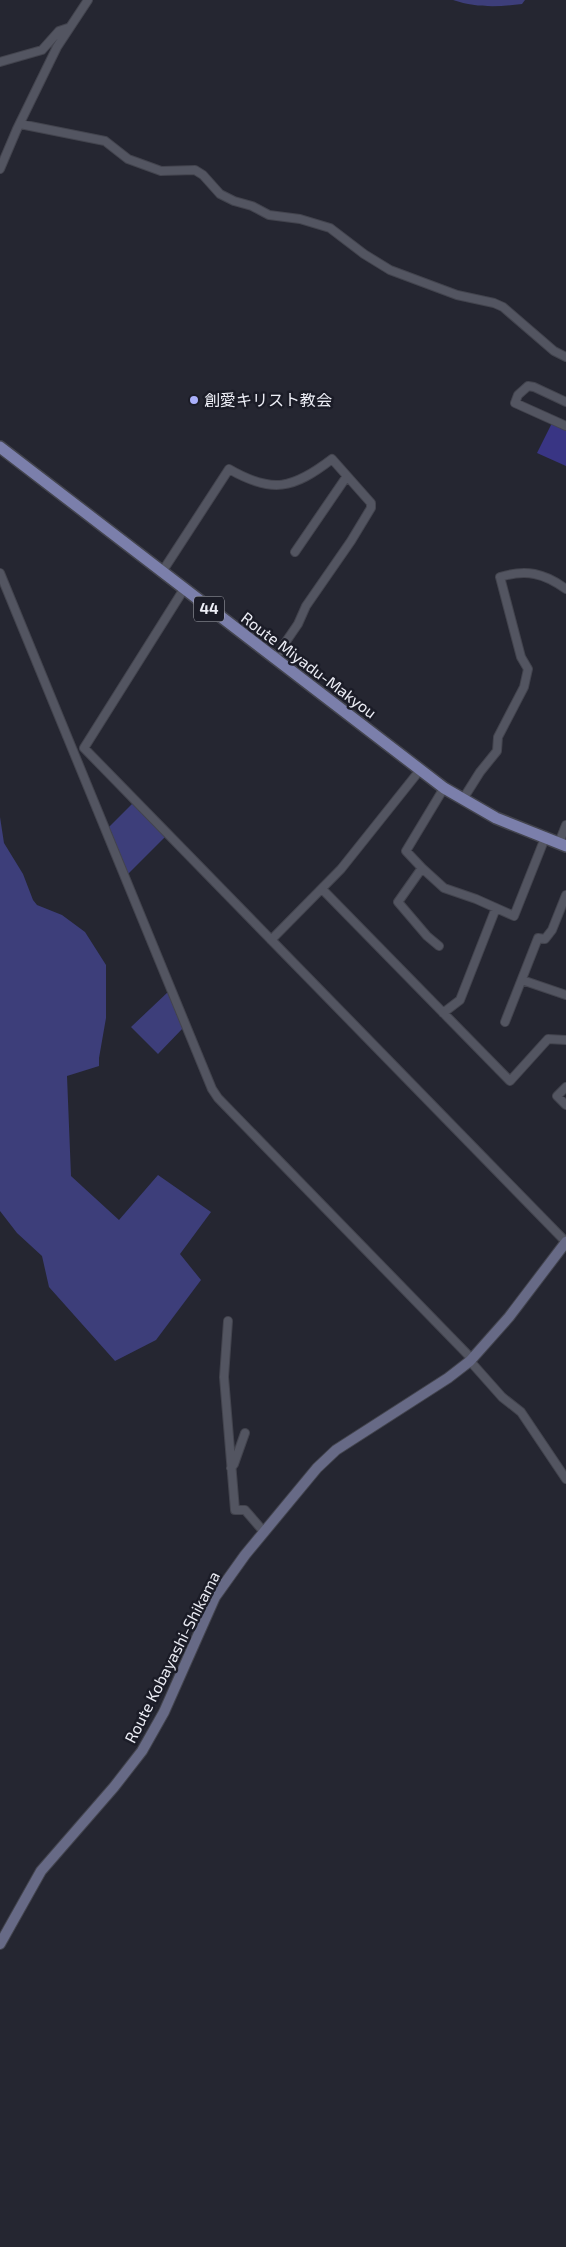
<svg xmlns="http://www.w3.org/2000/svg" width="566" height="2247" font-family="'Exo 2','Noto Sans JP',sans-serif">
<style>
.green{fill:#3d3e7a}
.water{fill:#393584}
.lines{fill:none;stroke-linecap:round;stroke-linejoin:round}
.minor-casing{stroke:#43444e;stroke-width:10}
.secondary-casing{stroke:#43444e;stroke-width:12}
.primary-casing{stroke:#43444e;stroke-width:14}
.minor{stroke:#535561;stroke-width:8}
.secondary{stroke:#676a86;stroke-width:10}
.primary{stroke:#7b7fab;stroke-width:11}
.poi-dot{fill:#aab0fb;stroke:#1b1c27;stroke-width:2}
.labels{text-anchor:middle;stroke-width:5;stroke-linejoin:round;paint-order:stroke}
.shield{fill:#1b1c27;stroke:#adaeb7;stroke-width:1}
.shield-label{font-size:15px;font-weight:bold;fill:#ecedf5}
.poi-label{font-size:16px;fill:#ecedf5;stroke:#1b1c27;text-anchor:start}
.street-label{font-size:16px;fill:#ecedf5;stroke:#1b1c27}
</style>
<rect width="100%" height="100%" fill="#252631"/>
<path class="green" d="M453,0H525L522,4C498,7 477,8 453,0Z
M133,803L165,837L127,875L108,828Z
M0,817L4,843L23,874L33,900L37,905L62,915L85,932L106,965V1018L99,1058V1066L67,1076L71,1176L119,1220L158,1175L211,1212L180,1254L201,1280L156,1340L115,1361L49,1287L42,1256L17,1233L0,1211Z
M169,991L184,1027L158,1054L131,1027Z"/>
<path class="water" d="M552,423L566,430V466L537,453Z"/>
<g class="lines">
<g class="minor-casing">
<path id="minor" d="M0,62L42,50L59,31L68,28
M20,124L105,141L128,159L161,171L195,170L203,175L220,194L234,201L252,206L269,215L300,219L330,228L364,254L390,270L457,295L494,303L503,307L554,351L566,357
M0,169L17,129L57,47L88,0
M566,402L534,387L528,386L518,395L515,403L566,426
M295,552L347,476
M162,572L229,469C272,494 293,489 332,459L371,503V508L351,541L306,606L298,624L274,659
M0,573L212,1089L218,1098L472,1359
M184,589L84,748L566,1242
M463,799L480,772L497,751L498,737L524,687L528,669L521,657L500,577C526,569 544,573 566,589
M559,843L566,825
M422,868L406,851L444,788
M322,889L510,1081L548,1039L566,1040
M271,940L341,869L420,770
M439,946L427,936L398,902L422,868L444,888L476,899L514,916L545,838
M522,980L566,995
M443,1013L460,1000L496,908
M505,1022L538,938L545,939L552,930L566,895
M566,1087L557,1096L566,1105
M228,1321L224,1377L235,1510H245L264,1532
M470,1361L502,1397L521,1412L566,1479
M231,1468L234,1464L245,1433"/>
</g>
<g class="secondary-casing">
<path id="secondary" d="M0,1944L41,1871L114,1787L142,1751L164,1712L215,1597L245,1555L317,1468L336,1450L448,1378L470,1361L509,1317L566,1242"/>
</g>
<g class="primary-casing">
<path id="primary" d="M0,447L444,788L496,818L566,846"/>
</g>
<use href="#minor" class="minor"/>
<use href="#secondary" class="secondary"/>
<use href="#primary" class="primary"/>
</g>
<circle class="poi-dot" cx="194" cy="400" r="5"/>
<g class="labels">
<rect class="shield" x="194" y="596.5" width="30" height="25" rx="4"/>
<g class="shield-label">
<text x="209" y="614">44</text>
</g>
<g class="poi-label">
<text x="204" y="406">創愛キリスト教会</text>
</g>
<g class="street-label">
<text transform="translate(309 665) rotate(37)" y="6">Route Miyadu-Makyou</text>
<text transform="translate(172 1657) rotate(-63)" y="6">Route Kobayashi-Shikama</text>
</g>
</g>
</svg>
